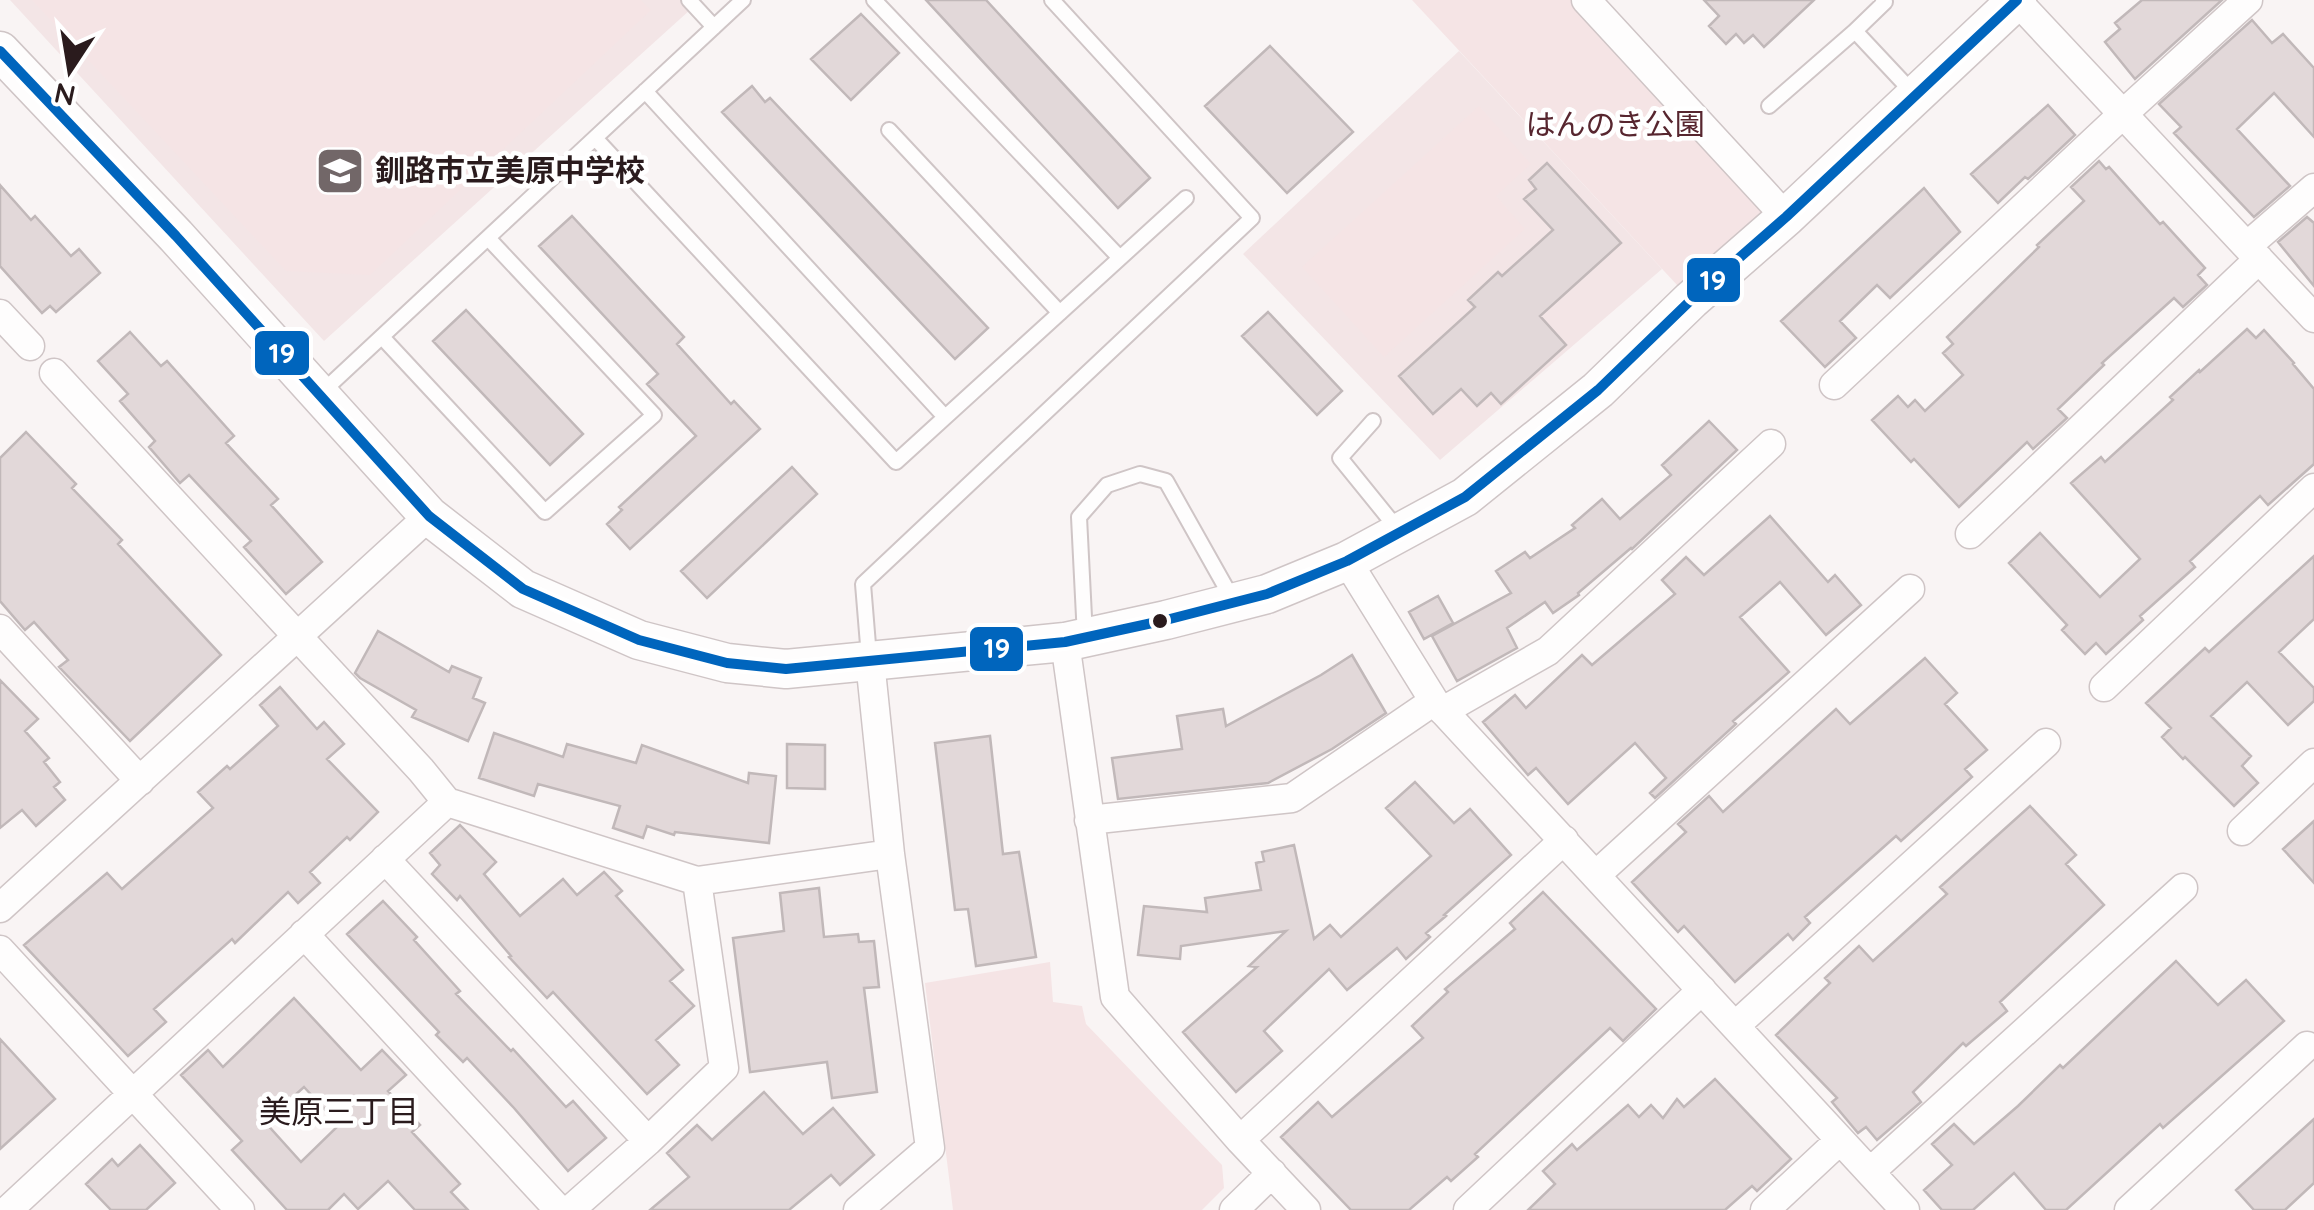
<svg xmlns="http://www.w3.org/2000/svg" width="2314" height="1210" font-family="Quicksand,'Noto Sans JP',sans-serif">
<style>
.built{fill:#f3e5e6}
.green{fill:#f5e4e5}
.building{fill:#e2d8d9;stroke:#c1b8b9;stroke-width:2.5;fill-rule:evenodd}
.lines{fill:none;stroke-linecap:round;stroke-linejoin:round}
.lane-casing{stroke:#cfc5c6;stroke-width:18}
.street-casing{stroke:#cfc5c6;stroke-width:31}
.secondary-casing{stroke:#cfc5c6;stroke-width:41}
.lane{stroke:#fefdfd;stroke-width:14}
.street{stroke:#fefdfd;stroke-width:28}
.secondary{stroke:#fefdfd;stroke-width:38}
.bus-1-casing{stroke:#fff;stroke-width:18}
.bus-1{stroke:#0065bd;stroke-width:10}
.bus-dot{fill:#2a1b1d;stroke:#fff;stroke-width:4}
.labels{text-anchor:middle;stroke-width:9;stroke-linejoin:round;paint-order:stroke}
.park-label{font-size:30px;fill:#57262f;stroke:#fff}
.poi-label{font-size:30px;font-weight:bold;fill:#2a1b1d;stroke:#fff;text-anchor:start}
.neighbourhood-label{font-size:32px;fill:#2a1b1d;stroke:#fff}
.line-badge{stroke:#fff;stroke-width:4}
.badge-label{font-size:28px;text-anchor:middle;font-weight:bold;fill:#fff}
</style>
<rect width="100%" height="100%" fill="#f9f4f4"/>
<path class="built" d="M10,0H701L324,341Z
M1459,51L1662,269L1440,460L1243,254Z"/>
<path class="green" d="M32,0H641L651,10L370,275L286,271Z
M1412,0H1586L1786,217L1691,300Z
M1479,106L1531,164L1496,196L1525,229L1384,357L1302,267Z
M1050,962L1053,1002L1082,1006L1086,1024L1222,1165L1224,1188L1202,1210H953L925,983Z"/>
<path class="building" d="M926,0H986L1150,178L1118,208Z
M1704,0H1814L1764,47L1753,35L1744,43L1736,34L1726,44L1709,26L1719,16Z
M2142,0H2222L2135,79L2105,42L2120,29L2115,23Z
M861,14L899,53L851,100L811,59Z
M2252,20L2272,43L2283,34L2314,68V137L2274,93L2237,129L2290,186L2254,217L2174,133L2181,127L2159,104Z
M1270,46L1353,132L1287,193L1205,106Z
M752,86L765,102L770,98L988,328L955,359L722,112Z
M2048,105L2075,135L2028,179L2025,177L1998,203L1971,174Z
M2099,161L2106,169L2109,167L2160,224L2163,222L2205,268L2198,275L2207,285L2183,307L2174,298L2102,363L2104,365L2058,409L2067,418L2033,449L2027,442L1959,507L1914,459L1911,462L1872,420L1898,396L1908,407L1915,400L1925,411L1963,375L1943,353L1953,344L1947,337L2039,247L2037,245L2084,201L2071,187Z
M1547,163L1621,243L1540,316L1566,345L1501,404L1491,393L1477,406L1461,389L1433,414L1399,376L1475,307L1468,300L1498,272L1502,276L1553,230L1524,199L1536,189L1529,180Z
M0,185L31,220L35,216L71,256L79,249L100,273L56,312L50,306L42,313L0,266Z
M1924,188L1960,232L1890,298L1877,285L1840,321L1856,338L1825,367L1781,321Z
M572,216L684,337L677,344L731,404L734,401L760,429L630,549L607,524L622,510L619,507L696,436L647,384L658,374L539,246Z
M2307,217L2314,223V286L2278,242Z
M466,310L583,434L550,465L433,341Z
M1268,312L1342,391L1317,415L1242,336Z
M2247,329L2256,338L2264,330L2294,363L2293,364L2314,389V464L2268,505L2260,496L2190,561L2195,567L2140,616L2143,620L2106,654L2096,643L2085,654L2062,630L2067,625L2009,563L2040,533L2100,597L2140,559L2071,483L2101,457L2105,462L2173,400L2170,397L2199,370L2200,372Z
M130,332L161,366L167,361L234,436L226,443L278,499L271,505L322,562L286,594L244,547L251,541L189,475L180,483L149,447L155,441L120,401L128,394L98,361Z
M1709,421L1737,450L1632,549L1631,548L1578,593L1579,595L1553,613L1545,602L1507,628L1517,648L1457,681L1432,636L1511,593L1496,571L1525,552L1530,558L1575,528L1572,525L1602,499L1620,519L1671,475L1662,465Z
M26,432L76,484L72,488L122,540L118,544L221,655L130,741L59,667L68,660L34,622L25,630L0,601V458Z
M792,467L817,494L707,598L681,571Z
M1770,516L1828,582L1835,575L1861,605L1826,635L1780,582L1740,617L1789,672L1733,721L1736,724L1655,798L1650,793L1666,778L1635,743L1568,804L1536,768L1528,775L1483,722L1515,695L1526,708L1582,655L1592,665L1675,594L1662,580L1686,557L1704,575Z
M2314,556V619L2279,652L2314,688V701L2288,725L2247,682L2211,716L2251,756L2242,766L2258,783L2234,806L2185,757L2183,759L2162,737L2171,728L2146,703L2205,648L2209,652Z
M1438,596L1453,623L1424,639L1409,612Z
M378,631L449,672L452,666L481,678L473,698L485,703L468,741L412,717L416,710L360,678L355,673Z
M1352,655L1386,713L1332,749L1268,783L1118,799L1112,758L1182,749L1177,716L1223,709L1226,726L1321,675Z
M1925,658L1957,693L1945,704L1987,750L1965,769L1972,777L1901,841L1896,836L1805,917L1810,923L1793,940L1788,934L1735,982L1684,926L1678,932L1632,882L1686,832L1678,824L1709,796L1723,812L1836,709L1850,724Z
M0,680L38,719L25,731L49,758L44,762L60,782L54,787L65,800L36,826L22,810L0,828Z
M280,687L317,729L324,722L344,744L327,759L378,812L350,840L347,837L310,872L320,883L298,903L288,892L235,943L232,939L154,1009L166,1022L128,1056L24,945L107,873L122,889L213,808L198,792L227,766L230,769L278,726L260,705Z
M494,733L563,757L567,744L636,763L642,745L748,783L749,773L776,776L769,843L675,832L674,835L647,826L643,838L613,828L620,806L538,784L534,796L479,778Z
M990,736L1003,854L1019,852L1036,957L976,966L968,909L955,910L935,743Z
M787,744L825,745V789L787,788Z
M1415,782L1454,823L1470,809L1511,855L1444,915L1446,916L1426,933L1430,937L1406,959L1397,948L1347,990L1329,969L1264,1031L1282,1051L1236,1092L1183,1032L1257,967L1249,966L1286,931L1181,946L1180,959L1138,955L1144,906L1207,912L1205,898L1261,890L1256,863L1264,861L1262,852L1294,845L1314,939L1330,925L1341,937L1431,856L1386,808Z
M2030,806L2076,855L2066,864L2104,905L2000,1002L2007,1011L1966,1046L1963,1043L1913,1092L1921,1102L1877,1140L1866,1127L1858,1133L1832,1102L1837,1098L1776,1035L1830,983L1825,978L1859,946L1873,961L1947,894L1940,887Z
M2314,821V883L2283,849Z
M460,825L496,862L484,874L520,916L563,879L577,895L604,872L622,891L616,896L683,970L670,981L694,1006L656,1040L679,1065L647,1094L553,992L547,998L509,957L511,956L460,896L457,900L432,874L440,865L430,853Z
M819,888L824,937L858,934L859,942L874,941L879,987L864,988L877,1092L832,1098L827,1062L750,1072L733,938L784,931L780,893Z
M1543,892L1656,1009L1623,1041L1610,1028L1475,1154L1478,1157L1451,1181L1447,1177L1409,1210H1351L1281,1137L1318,1102L1332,1117L1423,1038L1412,1026L1448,992L1445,989L1515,929L1510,923Z
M383,901L417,937L414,940L460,991L456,994L511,1051L513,1049L566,1107L573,1101L606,1138L568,1171L514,1108L467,1058L463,1062L436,1035L439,1032L347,934Z
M2176,961L2218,1005L2246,980L2284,1021L2163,1128L2160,1124L2066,1210H2046L2014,1173L1973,1210H1942L1924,1190L1952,1165L1932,1144L1954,1124L1974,1144L2018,1106L2060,1065L2063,1068Z
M294,998L361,1070L382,1050L406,1075L388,1091L420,1125L412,1132L460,1184L451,1192L468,1210H415L388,1181L358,1209L344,1194L328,1210H287L232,1150L242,1141L181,1075L208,1050L223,1067ZM304,1087L339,1125L301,1162L265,1122Z
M0,1039L55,1099L0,1149Z
M1715,1079L1791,1159L1757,1191L1752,1186L1725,1210H1528L1555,1184L1543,1171L1572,1144L1577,1150L1628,1105L1639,1117L1651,1105L1663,1118L1677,1099L1684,1107Z
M764,1092L803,1134L833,1108L874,1155L840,1185L831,1175L789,1210H650L689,1177L667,1153L697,1125L712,1140Z
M2314,1119V1183L2285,1210H2254L2236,1190Z
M140,1145L175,1183L146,1210H111L86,1184L112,1159L118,1166Z"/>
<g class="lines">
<g class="lane-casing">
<path id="lane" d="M689,0L714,27
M874,0L1120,258
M1883,0L1885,2L1855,31L1915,95
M645,91L945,417
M1769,106L1855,31
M889,130L1060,313
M595,138L896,462L1186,198
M382,337L545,512L654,415L488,238
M319,395L743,0
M1373,421L1340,458L1400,532
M1085,637L1079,517L1107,485L1140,474L1166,481L1234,602
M869,657L863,584L1252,218L1052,0"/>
</g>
<g class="street-casing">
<path id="street" d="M1586,0L1786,217
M2017,1L2314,318
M2247,246L2314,188
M0,314L30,346
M54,373L421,770L447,802L697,881L890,854
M1834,385L2124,113L2248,0
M1970,534L2259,259
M1347,561L1434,701L1905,1210
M0,629L140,781
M1065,642L1115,997L1240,1140L1306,1210
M2104,687L2314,488
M1443,711L1548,651L1771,444
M1089,820L1292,798L1434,701
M2242,831L2314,763
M385,859L648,1141
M1596,875L1910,589
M0,908L429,516
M304,934L559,1210
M0,950L240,1210
M1735,1026L2046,743
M1240,1140L1564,840
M1870,1172L2183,888
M8,1210L447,802
M570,1210L648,1141L724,1068L697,881
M858,1210L930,1148L890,854L870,661
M1234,1210L1272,1173
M1468,1210L1702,990
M1765,1210L1840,1140
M2129,1210L2307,1046"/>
</g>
<g class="secondary-casing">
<path id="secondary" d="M0,51L176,236L429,516L523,589L639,640L727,663L786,669L1065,642L1166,620L1267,594L1347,561L1465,497L1598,390L1691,300L1786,217L2017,0"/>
</g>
<use href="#lane" class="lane"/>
<use href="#street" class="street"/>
<use href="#secondary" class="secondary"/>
<g class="bus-1-casing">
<path id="bus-1" d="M0,51L176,236L429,516L523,589L639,640L727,663L786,669L1065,642L1166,620L1267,594L1347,561L1465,497L1598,390L1691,300L1786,217L2017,0"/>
</g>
<use href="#bus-1" class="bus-1"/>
</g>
<defs>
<g id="school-square" transform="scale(2.5)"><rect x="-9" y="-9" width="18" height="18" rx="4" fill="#726768" stroke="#fff"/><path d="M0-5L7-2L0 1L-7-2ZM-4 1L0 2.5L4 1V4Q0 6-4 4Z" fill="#fff"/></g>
</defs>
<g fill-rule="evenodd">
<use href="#school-square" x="340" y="171"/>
</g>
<circle class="bus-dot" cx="1160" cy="621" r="9"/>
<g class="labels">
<g class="park-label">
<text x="1615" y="135">はんのき公園</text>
</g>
<g class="poi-label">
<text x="375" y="181">釧路市立美原中学校</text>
</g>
<g class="neighbourhood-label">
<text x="339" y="1123">美原三丁目</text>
</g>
</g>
<g class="line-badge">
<rect x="1685" y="256" width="57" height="48" rx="10" fill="#0065bd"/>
<rect x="253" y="329" width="58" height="48" rx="10" fill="#0065bd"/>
<rect x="968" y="625" width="57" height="48" rx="10" fill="#0065bd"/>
</g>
<g class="badge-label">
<text x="1713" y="290">19</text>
<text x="282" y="363">19</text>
<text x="997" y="658">19</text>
</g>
<g transform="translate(70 70) rotate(192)" stroke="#ffffff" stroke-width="8" paint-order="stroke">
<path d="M0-8L18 38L0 25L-18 38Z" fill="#2a1b1d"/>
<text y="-15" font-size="28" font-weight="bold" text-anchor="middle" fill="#2a1b1d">N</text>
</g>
</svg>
